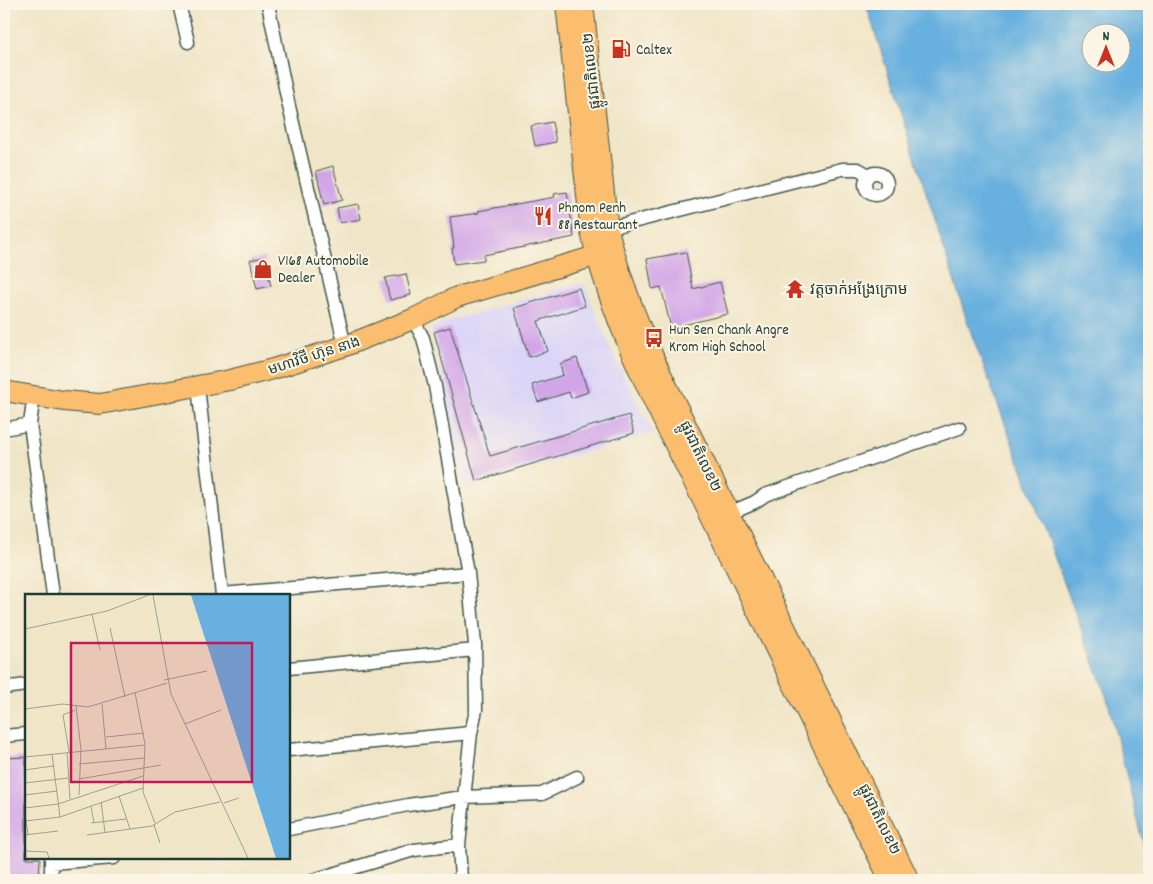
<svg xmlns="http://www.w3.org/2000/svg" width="1153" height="884" font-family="Dekko,'Noto Sans Khmer',sans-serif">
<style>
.built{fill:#dbd6f7}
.water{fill:#68b0df;stroke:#44768a;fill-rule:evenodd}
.building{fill:#d2a4e8}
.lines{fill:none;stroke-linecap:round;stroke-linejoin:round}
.minor-casing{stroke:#3e564a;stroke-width:15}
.primary-casing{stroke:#3e564a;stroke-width:22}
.minor{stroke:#fff;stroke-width:12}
.primary{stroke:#fbbd6e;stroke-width:20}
.labels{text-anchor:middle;stroke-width:4;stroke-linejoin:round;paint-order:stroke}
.poi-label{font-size:15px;fill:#1f3d34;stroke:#fcf5e5;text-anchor:start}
.street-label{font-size:15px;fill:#1f3d34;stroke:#fcf5e5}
.inset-road{fill:none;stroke:#9ca28c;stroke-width:1}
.view{fill:#c2185b;fill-opacity:0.15;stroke:#c2185b;stroke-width:2.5}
.inset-edge{fill:none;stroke:#1f3d34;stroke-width:2.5}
</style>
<rect width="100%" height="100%" fill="#fcf5e5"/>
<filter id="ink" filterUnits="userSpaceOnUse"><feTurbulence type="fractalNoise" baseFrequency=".02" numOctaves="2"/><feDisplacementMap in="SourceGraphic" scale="10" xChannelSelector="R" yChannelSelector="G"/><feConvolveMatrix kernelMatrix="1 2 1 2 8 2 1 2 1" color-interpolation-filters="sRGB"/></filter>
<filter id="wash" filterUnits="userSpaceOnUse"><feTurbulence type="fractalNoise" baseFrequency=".0096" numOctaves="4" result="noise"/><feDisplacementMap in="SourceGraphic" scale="20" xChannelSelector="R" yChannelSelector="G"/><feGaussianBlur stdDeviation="1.12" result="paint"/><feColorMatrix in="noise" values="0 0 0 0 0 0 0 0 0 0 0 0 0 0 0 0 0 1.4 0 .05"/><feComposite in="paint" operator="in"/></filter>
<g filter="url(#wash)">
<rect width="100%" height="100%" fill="#f0e5c7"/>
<path class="built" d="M581,283L585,286L611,350L653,433L464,487L442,373L431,329L444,322Z"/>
<path class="water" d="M866,4H1149V865L1107,698L969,327ZM1090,32H1120V62H1090Z"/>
<g id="blocks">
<path class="building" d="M552,122L556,142L535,146L531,126Z
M333,166L342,200L324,205L316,171Z
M567,192L574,237L484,255V260L454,264L452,248H454L450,217L479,213L478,211L555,197L554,194Z
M358,204L361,219L340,223L337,208Z
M686,252L693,289L720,282L728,314L671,328L661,287L652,289L647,259Z
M264,257L271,286L257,289L250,260Z
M406,274L411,295L390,300L385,278Z
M579,288L585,306L538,321L548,351L529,357L514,308Z
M450,327L490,456L629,415L634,433L476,481L434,332Z
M577,358L588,392L571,398L569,392L538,402L532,385L563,375L560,364Z
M26,757V858H40L39,880H4V758Z"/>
</g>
</g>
<g filter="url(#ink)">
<use href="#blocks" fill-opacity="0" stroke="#3e564a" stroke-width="1"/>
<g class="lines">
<g class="minor-casing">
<path id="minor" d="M179,4L188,42
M268,4L288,102L345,346
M865 184a11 11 0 1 1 22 0a11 11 0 1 1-22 0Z
M601,230L842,169H858L869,175
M413,319L423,338L435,386L468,573L475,644L476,710L471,733L459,845L461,880
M198,387L222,595
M34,395L30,424L53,595
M4,429L30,424
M729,513L755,502L765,495L959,428
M222,594L468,573
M289,668L475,650
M4,688L26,685
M4,736L26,734
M289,750L471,733
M289,829L408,805L463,797L542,794L577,777
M51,863L114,858
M51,880V858
M313,880L414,850L459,845"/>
</g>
<g class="primary-casing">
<path id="primary" d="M566,4L591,232C613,330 662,417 706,507C767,632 828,756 890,880
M583,4L608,229C620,280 640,329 662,376L909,880
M4,391L64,401L100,404L230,380L273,369L345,346L413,319L457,297L609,252"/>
</g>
<use href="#minor" class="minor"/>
<use href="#primary" class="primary"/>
</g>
</g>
<defs>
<g id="fuel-bare" transform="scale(1.5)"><path d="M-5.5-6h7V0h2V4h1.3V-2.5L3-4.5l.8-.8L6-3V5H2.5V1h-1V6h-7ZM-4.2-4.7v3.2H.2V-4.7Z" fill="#c8321e" stroke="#fcf5e5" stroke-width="2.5" paint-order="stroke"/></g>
<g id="restaurant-bare" transform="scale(1.5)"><path d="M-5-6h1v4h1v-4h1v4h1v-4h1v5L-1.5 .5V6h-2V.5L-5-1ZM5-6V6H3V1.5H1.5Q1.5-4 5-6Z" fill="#c8321e" stroke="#fcf5e5" stroke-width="2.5" paint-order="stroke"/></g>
<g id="shop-bare" transform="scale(1.5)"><path d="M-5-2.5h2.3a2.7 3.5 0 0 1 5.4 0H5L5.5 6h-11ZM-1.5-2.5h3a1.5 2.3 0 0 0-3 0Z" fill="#c8321e" stroke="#fcf5e5" stroke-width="2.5" paint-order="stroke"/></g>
<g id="temple-bare" transform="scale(1.5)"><path d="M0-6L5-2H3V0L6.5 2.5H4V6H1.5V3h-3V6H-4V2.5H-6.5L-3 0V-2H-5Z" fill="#c8321e" stroke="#fcf5e5" stroke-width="2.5" paint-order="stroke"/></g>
<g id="bus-bare" transform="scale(1.5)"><path d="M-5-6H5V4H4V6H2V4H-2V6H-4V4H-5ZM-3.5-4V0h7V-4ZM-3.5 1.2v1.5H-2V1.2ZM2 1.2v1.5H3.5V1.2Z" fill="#c8321e" stroke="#fcf5e5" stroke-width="2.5" paint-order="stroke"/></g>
</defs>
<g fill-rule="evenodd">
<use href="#fuel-bare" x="621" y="49"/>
<use href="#restaurant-bare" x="543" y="216"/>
<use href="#shop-bare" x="263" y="269"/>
<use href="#temple-bare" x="795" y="289"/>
<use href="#bus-bare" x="654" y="338"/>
</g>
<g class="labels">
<g class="poi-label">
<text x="636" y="54">Caltex</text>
<text x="558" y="212">Phnom Penh<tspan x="558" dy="17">88 Restaurant</tspan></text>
<text x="278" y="265">V168 Automobile<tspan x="278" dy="17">Dealer</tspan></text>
<text x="810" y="294">វត្តចាក់អង្រែក្រោម</text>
<text x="669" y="334">Hun Sen Chank Angre<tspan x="669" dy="17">Krom High School</tspan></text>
</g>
<g class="street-label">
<text transform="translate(591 71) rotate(-96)" y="5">ផ្លូវជាតិលេខ២</text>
<text transform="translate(314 355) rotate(-18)" y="5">មហាវិថី ហ៊ុន នាង</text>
<text transform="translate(701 456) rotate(64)" y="5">ផ្លូវជាតិលេខ២</text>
<text transform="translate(880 819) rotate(64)" y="5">ផ្លូវជាតិលេខ២</text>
</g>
</g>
<g transform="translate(25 594)">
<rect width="265" height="265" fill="#f0e5c7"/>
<path d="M166,1H265V264H251Z" fill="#68b0df"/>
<path class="inset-road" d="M128,1L146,100L223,264M67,20L75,56M85,34L100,103M0,35L82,17L124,1M139,86L182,77M110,99L120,150L118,198L130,229M77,110L81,155M51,112L56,156L54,201M0,115L38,110L63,113L142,89M160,130L196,116M81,143L119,139M42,158L45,205M44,158L38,121L50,116M27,160L35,223M0,163L120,151M54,170L120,164M0,176L28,172M54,185L136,171M0,189L43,184M0,201L32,197M94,202L105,235M76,208L80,238M199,209L214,204M66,212L69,229M0,214L33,210L118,182M0,220L3,240M0,227L35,223L118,194M66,229L101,225M129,231L135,249M0,241L33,237M62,241L127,232L150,218L195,208M0,257L22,258L24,264"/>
<path class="view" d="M46,49H227V188H46Z"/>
<rect width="265" height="265" class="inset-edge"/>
</g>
<rect width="1153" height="884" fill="none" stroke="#fcf5e5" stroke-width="20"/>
<g transform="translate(1106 48)"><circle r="24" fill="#fcf5e5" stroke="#a4ab9e"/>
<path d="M0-4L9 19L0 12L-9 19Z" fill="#c8321e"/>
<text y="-8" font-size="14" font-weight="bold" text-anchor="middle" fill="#1f3d34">N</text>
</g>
</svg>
